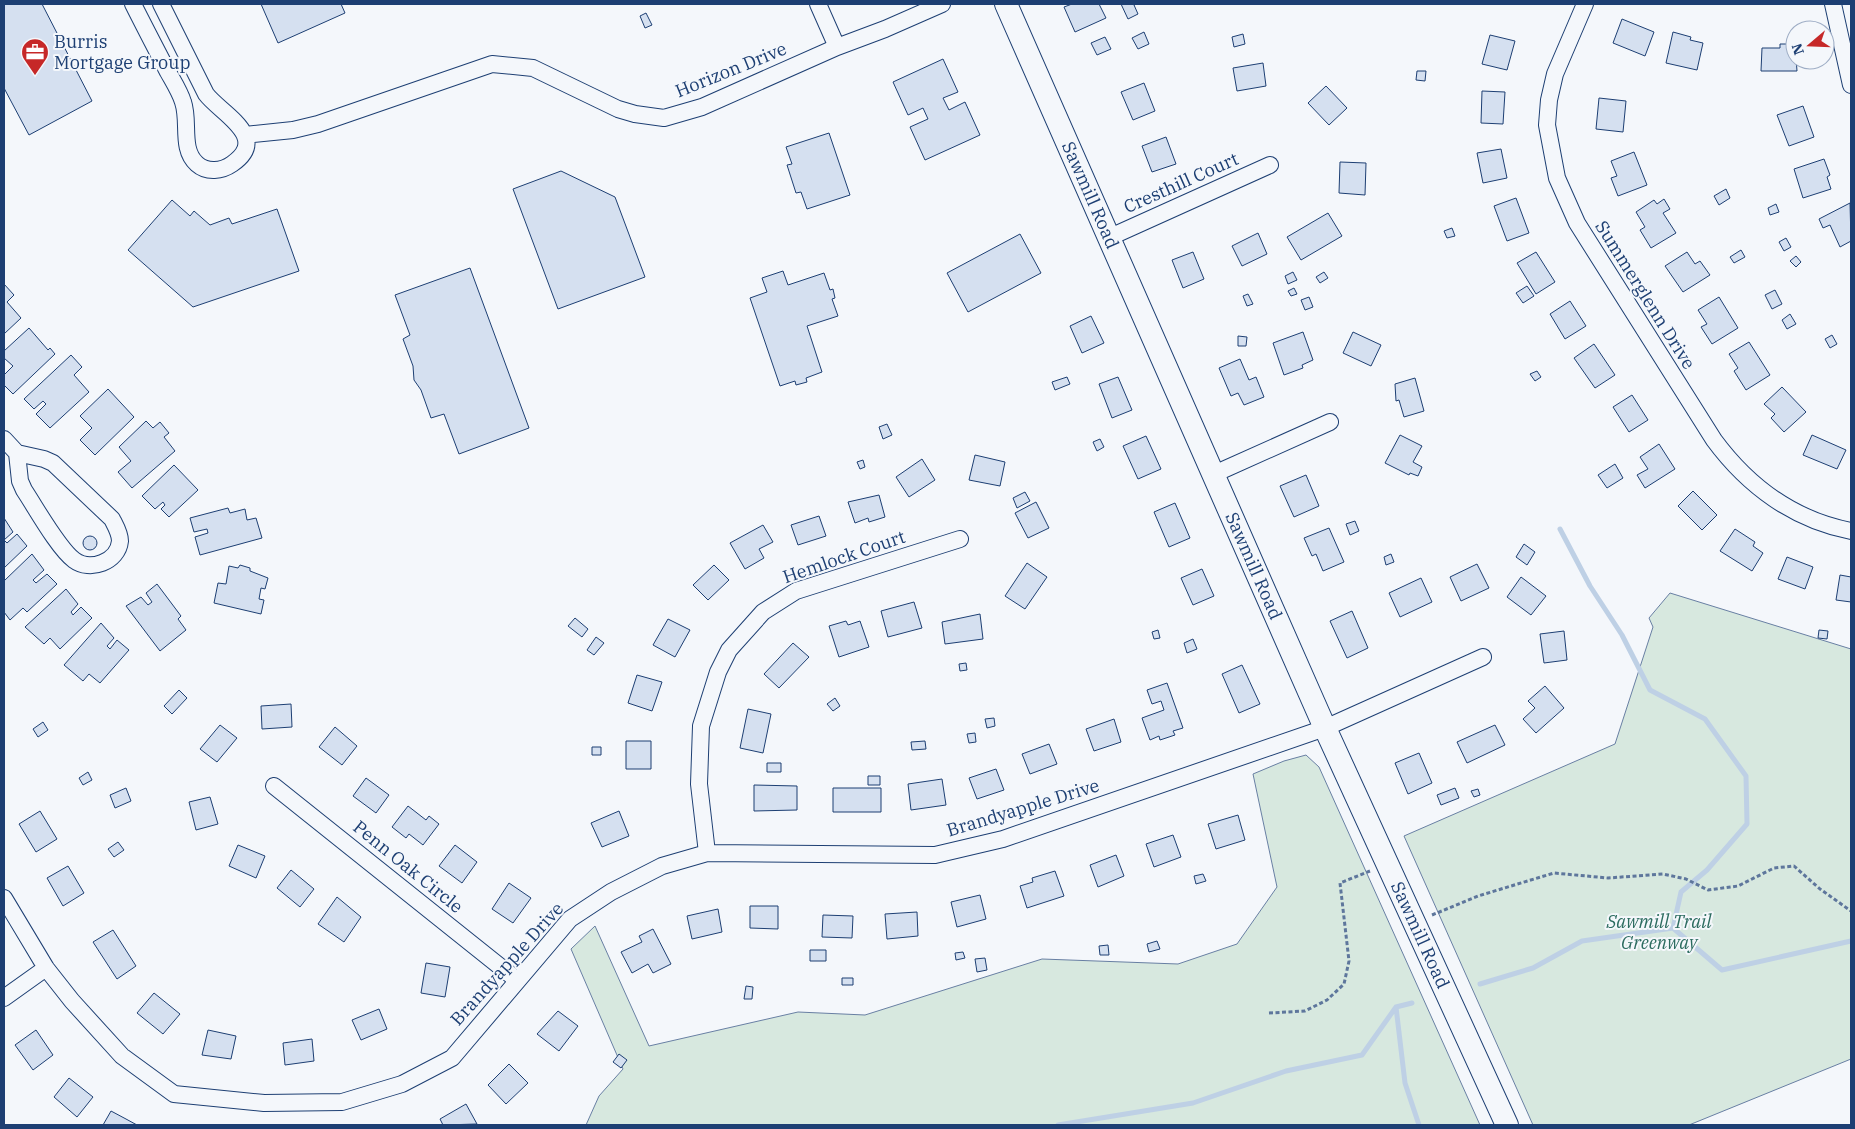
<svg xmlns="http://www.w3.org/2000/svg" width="1855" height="1129" font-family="'IBM Plex Serif',serif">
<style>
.green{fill:#d7e8df;stroke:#687fa3}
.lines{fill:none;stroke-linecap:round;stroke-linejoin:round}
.stream{stroke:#bed0e5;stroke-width:5}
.building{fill:#d5e0f0;stroke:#1d3f73}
.street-casing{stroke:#1d3f73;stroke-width:18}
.secondary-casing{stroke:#1d3f73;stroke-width:24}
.path{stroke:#5e769c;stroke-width:3;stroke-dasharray:4 2.5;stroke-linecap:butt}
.street{stroke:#f4f7fb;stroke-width:16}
.secondary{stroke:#f4f7fb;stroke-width:22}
.labels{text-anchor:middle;stroke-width:4;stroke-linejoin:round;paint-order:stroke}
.poi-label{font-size:18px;fill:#1d3f73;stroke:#f4f7fb;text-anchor:start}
.street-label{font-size:18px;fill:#1d3f73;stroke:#f4f7fb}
.park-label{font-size:18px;font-style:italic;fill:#2c6c60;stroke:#f4f7fb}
</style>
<rect width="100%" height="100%" fill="#f4f7fb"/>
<path class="green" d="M1670,593L1851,649V1059L1689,1125H1533L1404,836L1615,744L1653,627L1649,618Z
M1306,755L1319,767L1480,1125H586L599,1096L623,1069L571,949L595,926L649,1046L798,1012L865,1015L1042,959L1178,964L1237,944L1277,887L1253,774L1284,761Z"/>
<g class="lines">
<path class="stream" d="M1560,529L1590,586L1622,635L1650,690L1705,719L1746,776L1747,824L1707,870L1681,892L1673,928
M1480,984L1533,968L1582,941L1673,928L1722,970L1851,941
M1396,1007L1405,1083L1419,1125
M1058,1125L1193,1103L1286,1071L1362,1055L1396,1007L1412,1003"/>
</g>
<path class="building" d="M4,4H42L92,101L29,135L4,88Z
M261,4H341L345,13L278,43Z
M1072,4H1099L1106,18L1075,32L1064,7Z
M1121,4H1137L1134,5L1138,14L1128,19Z
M646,13L652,25L645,28L640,16Z
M1622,19L1654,32L1645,56L1613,43Z
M1144,32L1149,44L1138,49L1132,38Z
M1673,32L1691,37L1690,40L1703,43L1697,70L1666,63Z
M1243,34L1245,44L1234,47L1232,37Z
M1490,35L1515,41L1507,70L1482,64Z
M1105,37L1111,49L1097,55L1091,43Z
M1780,44H1795L1797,71H1761L1762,48H1780Z
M943,59L958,92L943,98L949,110L965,102L980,135L925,160L910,127L928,119L923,108L908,115L893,82Z
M1263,63L1266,86L1237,91L1233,68Z
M1417,71H1426L1425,81L1416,80Z
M1144,83L1155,111L1133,120L1121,92Z
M1326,86L1347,108L1329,125L1308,103Z
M1482,91L1505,92L1503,124L1481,123Z
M1599,98L1626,101L1623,132L1596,129Z
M1803,106L1814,137L1789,146L1777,115Z
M829,133L850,195L807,209L801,192L796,193L787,165L792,164L786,147Z
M1166,137L1176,164L1152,172L1142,146Z
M1501,149L1507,178L1483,183L1477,153Z
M1634,152L1647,185L1618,196L1611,178L1617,176L1611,161Z
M1824,159L1830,175L1827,177L1831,189L1803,198L1794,169Z
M1340,162L1366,163L1365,195L1339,193Z
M561,171L615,197L645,277L558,309L513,189Z
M1726,189L1730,198L1719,205L1714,196Z
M1516,198L1529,233L1507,241L1494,206Z
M1664,199L1670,209L1663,213L1676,233L1651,248L1640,230L1645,227L1636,212L1654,200L1657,204Z
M172,200L190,216L194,211L210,225L229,218L232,224L277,209L299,271L193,307L128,250Z
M1850,203L1851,241L1840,247L1830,225L1823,228L1819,219Z
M1776,204L1779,212L1770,215L1768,208Z
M1328,213L1342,236L1301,260L1287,237Z
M1452,228L1455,236L1447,238L1444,231Z
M1258,233L1267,254L1242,266L1232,246Z
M1020,234L1041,273L968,312L947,273Z
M1786,238L1791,247L1784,251L1779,242Z
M1741,250L1745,257L1734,263L1730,257Z
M1193,252L1204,279L1183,288L1172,260Z
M1536,252L1555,282L1536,294L1517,263Z
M1687,252L1695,264L1700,261L1710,275L1683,292L1665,266Z
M1796,256L1801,262L1796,267L1790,261Z
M470,268L529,428L459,454L444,414L431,418L421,390L414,380L413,366L403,339L410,335L395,295Z
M783,271L788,285L824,273L830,290L833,289L835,298L832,299L838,316L807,326L822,372L806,378L807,382L796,385L795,381L780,386L750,298L767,292L762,278Z
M1293,272L1297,280L1288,284L1285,276Z
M1324,272L1328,278L1320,283L1316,277Z
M4,284L14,295L7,302L21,318L4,334Z
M1527,286L1534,296L1523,303L1516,293Z
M1294,288L1297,294L1291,296L1288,291Z
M1775,290L1782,304L1772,309L1765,295Z
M1248,294L1253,304L1247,306L1243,296Z
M1309,297L1313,307L1305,310L1301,300Z
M1719,297L1738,328L1712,344L1701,327L1707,324L1698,310Z
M1570,301L1586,326L1565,339L1550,314Z
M1790,314L1796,324L1787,329L1782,320Z
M1091,316L1104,343L1082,353L1070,326Z
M29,328L48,350L50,348L55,354L13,394L4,385V375L13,366L4,358V351Z
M1303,332L1313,360L1302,365L1303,368L1284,375L1273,343Z
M1353,332L1381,345L1371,366L1343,353Z
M1832,335L1837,344L1830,348L1825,339Z
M1238,336L1247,337L1246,346H1238Z
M1749,342L1770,375L1746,390L1734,371L1738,368L1729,354Z
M1594,344L1615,375L1595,388L1574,358Z
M71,355L82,367L74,375L89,392L50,428L36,414L46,404L43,401L34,409L24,399Z
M1240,359L1249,380L1256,377L1264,397L1244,405L1238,393L1231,396L1219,368Z
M1537,371L1541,377L1535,381L1530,374Z
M1067,377L1070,384L1055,390L1052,382Z
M1118,377L1132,410L1112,418L1099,384Z
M1415,378L1424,411L1404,417L1399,400L1396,401L1395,384Z
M1782,387L1806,412L1784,432L1771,418L1775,414L1764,404Z
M108,389L134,417L95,455L80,440L92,428L80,416Z
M1632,395L1648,420L1629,432L1613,407Z
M146,421L153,428L160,422L169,433L164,437L175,451L132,488L118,472L131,461L119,447Z
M887,424L892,435L883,439L879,427Z
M1400,435L1422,446L1413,462L1422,467L1418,476L1410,473L1409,475L1385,463Z
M1812,435L1846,450L1837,469L1803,455Z
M1146,436L1161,469L1138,479L1123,446Z
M1100,439L1104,447L1097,451L1093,442Z
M1659,444L1675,469L1645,488L1637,475L1648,469L1640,457Z
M975,455L1005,462L1000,486L969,480Z
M922,459L935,480L909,497L896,477Z
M863,460L865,467L860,469L857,462Z
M1615,464L1623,478L1607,488L1598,475Z
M174,465L198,490L169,517L161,509L165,505L163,502L155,509L142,496Z
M1306,475L1319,506L1294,517L1280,486Z
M1693,491L1717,515L1702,530L1678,506Z
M1025,492L1030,501L1017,508L1013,498Z
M879,495L885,517L869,522L868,518L855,523L848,502Z
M1036,502L1049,528L1028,538L1015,513Z
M1175,503L1190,538L1169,547L1154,512Z
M228,508L230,513L245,509L247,520L256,518L262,538L200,555L195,537L208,533L207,529L194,532L190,518Z
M819,516L826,536L798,545L791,525Z
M4,518L13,532L4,540L7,543L17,534L27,546L4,568Z
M1355,521L1359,531L1350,535L1346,524Z
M763,525L773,542L759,549L764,558L745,569L730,543Z
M1329,528L1344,562L1323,571L1316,554L1312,556L1304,538Z
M1735,529L1755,542L1753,546L1763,553L1752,571L1720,551Z
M83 543a7 7 0 1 1 14 0a7 7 0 1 1-14 0Z
M1524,544L1535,552L1527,565L1516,557Z
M32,554L44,570L33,580L36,583L47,574L57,584L27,612L23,608L10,620L4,612V581Z
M1391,554L1394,562L1386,565L1384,557Z
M1787,557L1813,567L1805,589L1778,579Z
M1027,563L1047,577L1025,609L1005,596Z
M1477,564L1489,588L1461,601L1450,577Z
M240,565L250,568V571L268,578L265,589L261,588L259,599L264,600L261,614L214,603L218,583L226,584L229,566L238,568Z
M714,565L729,580L708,600L693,585Z
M1202,569L1214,596L1193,605L1181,578Z
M1840,575L1851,577V602L1836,600Z
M1521,577L1546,596L1531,615L1507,597Z
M1421,578L1432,602L1400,617L1389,593Z
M157,584L181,616L178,619L186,630L160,651L126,606L141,597L148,605L152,602L146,593Z
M66,589L78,604L71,612L73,615L81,607L92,618L60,649L50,638L44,644L25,627Z
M914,602L922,628L888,637L881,611Z
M1352,611L1368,648L1347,658L1330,621Z
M980,614L983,639L945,644L942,622Z
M575,618L588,629L582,637L568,626Z
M668,619L690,630L675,657L653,645Z
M846,621L848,625L860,621L869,647L839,657L829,626Z
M101,623L114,638L107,646L110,649L117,640L129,650L100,683L89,674L83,681L64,665Z
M1158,630L1160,638L1154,639L1152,632Z
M1819,630L1828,631L1827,639L1818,638Z
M1564,631L1567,660L1544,663L1540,634Z
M596,637L604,643L594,655L587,650Z
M1193,639L1197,649L1187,653L1184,643Z
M793,643L809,657L779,688L764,674Z
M966,663L967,670L960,671L959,664Z
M1242,665L1260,704L1239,713L1222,674Z
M637,675L662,682L652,711L628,703Z
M1167,683L1183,728L1173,731L1175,735L1160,740L1159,736L1150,740L1142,718L1164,710L1161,701L1152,704L1147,690Z
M1545,686L1564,708L1536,733L1523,719L1535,708L1528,701Z
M179,690L187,698L172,714L164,706Z
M835,698L840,706L833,711L827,704Z
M291,704L292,727L262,729L261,706Z
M748,709L771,714L763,753L740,748Z
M994,718L995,726L987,728L985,719Z
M1114,719L1121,742L1094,751L1086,729Z
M43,722L48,730L38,737L33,729Z
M220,725L237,738L217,762L200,749Z
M1495,725L1505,745L1467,763L1457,742Z
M335,727L357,746L342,765L319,747Z
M975,733L976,742L969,743L967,734Z
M626,741H651V769H626Z
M925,741L926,749L912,750L911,742Z
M1049,744L1057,764L1030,774L1022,754Z
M592,747H601V755H592Z
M1419,753L1432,783L1408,794L1395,763Z
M767,763H781V772H767Z
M996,769L1004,790L977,799L969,778Z
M88,772L92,780L83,785L79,778Z
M868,776H880V785H868Z
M366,778L389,795L376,813L353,796Z
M942,779L946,805L911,810L908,784Z
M754,785L797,786V810L754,811Z
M126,788L131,801L115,808L110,795Z
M833,788H881V812H833Z
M1455,788L1459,798L1441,805L1437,795Z
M1478,789L1480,795L1474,797L1471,791Z
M210,797L218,824L196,830L189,802Z
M408,806L426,820L429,816L439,824L423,845L409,834L406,838L392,827Z
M40,811L57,839L36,852L19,824Z
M619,811L629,836L602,847L591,823Z
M1238,815L1245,840L1216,849L1208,824Z
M1173,835L1181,857L1154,867L1146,844Z
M118,842L124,850L114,857L108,849Z
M238,845L265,856L256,878L229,866Z
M455,845L477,862L462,883L439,866Z
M1116,855L1124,876L1098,887L1090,865Z
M68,866L84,893L63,906L47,878Z
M291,870L314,889L300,907L277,888Z
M1055,871L1064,896L1027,908L1020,886L1033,882L1032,878Z
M1203,874L1206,881L1196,884L1194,876Z
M509,883L531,898L513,923L492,909Z
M980,895L986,919L957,927L951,902Z
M337,897L361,917L344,942L318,924Z
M750,906H778V929L750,928Z
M718,909L722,932L692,939L687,916Z
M917,912L918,936L887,939L885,914Z
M823,915L853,916L852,938L822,937Z
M653,929L671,964L653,973L648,964L632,973L621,952L642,942L639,936Z
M113,930L136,966L117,979L93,942Z
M1157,941L1160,949L1149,952L1147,944Z
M1108,945L1109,955H1100L1099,946Z
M810,950H826V961H810Z
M963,952L965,958L956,960L955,953Z
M985,958L987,970L977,972L975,959Z
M426,963L450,967L445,997L421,993Z
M842,978H853V985H842Z
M746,986L753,987L752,999H744Z
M154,993L180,1014L163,1034L137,1013Z
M379,1009L387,1029L361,1040L352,1020Z
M558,1011L578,1026L559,1051L537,1034Z
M36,1030L53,1055L33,1070L15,1045Z
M208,1030L236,1036L231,1059L202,1055Z
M312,1039L314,1061L285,1065L283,1043Z
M619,1054L627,1060L621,1068L613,1062Z
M509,1064L528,1083L506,1104L488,1085Z
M69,1078L93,1097L77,1117L54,1097Z
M466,1104L477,1124L443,1125L440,1119Z
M111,1111L126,1119L137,1125H103Z"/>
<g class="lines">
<g class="street-casing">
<path id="street" d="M133,4C144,26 156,49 168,72C173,81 180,92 183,102C190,122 180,149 197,164C207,173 222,171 232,164C271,137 220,113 206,94L161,4
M818,4L837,47
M1585,4L1555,74L1549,100L1547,125L1557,178L1577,223L1714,440C1748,486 1794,520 1851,531
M1833,4L1851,85
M245,135L293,130L318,124L492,64L533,68L618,109L635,114L664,118L702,107L837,47L885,29L942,4
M1108,238L1270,165
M4,439L17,453L44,459L53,463L112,519C115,525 120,533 120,541C118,562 90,572 74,560C58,548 36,508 24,490L20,481L17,453
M1214,474L1330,422
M274,786L517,980
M707,853L699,784L701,726L718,672L729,650L763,612L796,591L960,539
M4,898L46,968L72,1001L122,1056L174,1094L264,1103L342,1102L402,1084L452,1058L570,919L611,892L662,866L707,853L935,855L1003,839L1325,728L1483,657
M4,998L46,968"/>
</g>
<g class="secondary-casing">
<g id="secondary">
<path id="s1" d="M1006,4L1325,728L1507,1125"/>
</g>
</g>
<path class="path" d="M1432,915L1478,896L1554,873L1608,878L1663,874L1686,879L1708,890L1738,886L1774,868L1794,866L1820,889L1851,911
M1269,1013L1305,1011L1327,1000L1344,984L1349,961L1340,883L1370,871"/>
<use href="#street" class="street"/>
<use href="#secondary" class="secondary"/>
</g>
<defs>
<g id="office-pin" transform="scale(1.4375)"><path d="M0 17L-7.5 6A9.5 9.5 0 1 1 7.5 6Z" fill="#c62828" stroke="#f4f7fb"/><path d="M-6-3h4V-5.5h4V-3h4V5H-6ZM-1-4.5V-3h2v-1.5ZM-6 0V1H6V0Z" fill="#fff"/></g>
</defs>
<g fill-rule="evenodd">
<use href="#office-pin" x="35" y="52"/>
</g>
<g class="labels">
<g class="poi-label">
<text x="54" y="48">Burris<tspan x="54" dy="21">Mortgage Group</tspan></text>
</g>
<g class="street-label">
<text transform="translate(731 70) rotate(-22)" y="6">Horizon Drive</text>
<text transform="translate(1181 183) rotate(-24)" y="6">Cresthill Court</text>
<text dy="6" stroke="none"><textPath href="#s1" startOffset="209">Sawmill Road</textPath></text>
<text transform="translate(1645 295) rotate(58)" y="6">Summerglenn Drive</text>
<text transform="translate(844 557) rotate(-19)" y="6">Hemlock Court</text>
<text dy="6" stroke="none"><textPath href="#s1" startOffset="614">Sawmill Road</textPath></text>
<text transform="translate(1023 808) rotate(-17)" y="6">Brandyapple Drive</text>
<text transform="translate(408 867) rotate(39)" y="6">Penn Oak Circle</text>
<text dy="6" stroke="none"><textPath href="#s1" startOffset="1019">Sawmill Road</textPath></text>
<text transform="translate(507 964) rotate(-48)" y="6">Brandyapple Drive</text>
</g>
<g class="park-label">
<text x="1659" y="928">Sawmill Trail<tspan x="1659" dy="21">Greenway</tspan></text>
</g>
</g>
<rect width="1855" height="1129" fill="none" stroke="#1d3f73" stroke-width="10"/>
<g transform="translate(1810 45) rotate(251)"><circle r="24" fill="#f4f7fb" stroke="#9eadc5"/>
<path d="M0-4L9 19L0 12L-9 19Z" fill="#c62828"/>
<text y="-8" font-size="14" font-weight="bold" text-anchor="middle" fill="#1d3f73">N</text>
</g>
</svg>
